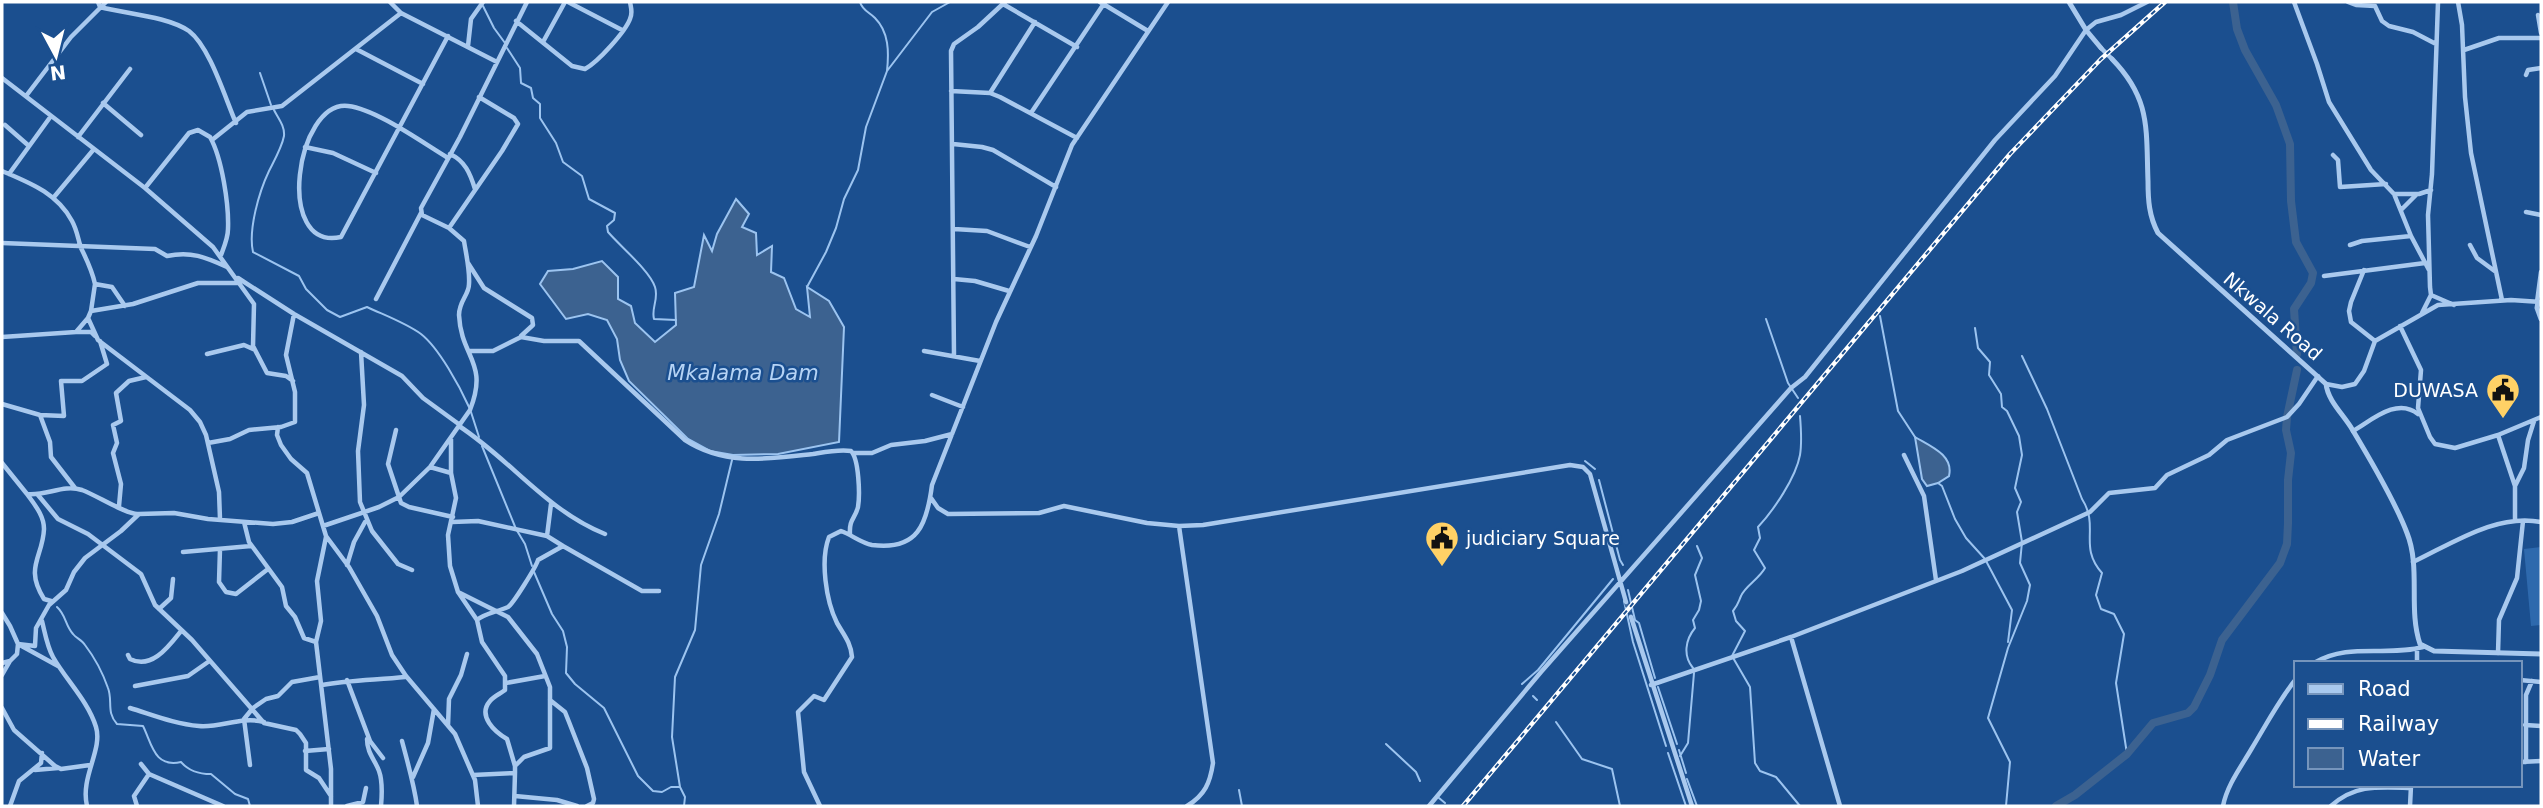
<svg xmlns="http://www.w3.org/2000/svg" width="2543" height="808" font-family="'DejaVu Sans',sans-serif">
<style>
.green{fill:#2e69ad}
.water{fill:#3c6290;stroke:#9cc4f0;stroke-width:2}
.lines{fill:none;stroke-linecap:round;stroke-linejoin:round}
.stream{stroke:#9cc4f0;stroke-width:2}
.river{stroke:#3c6290;stroke-width:8}
.minor-tunnel{stroke:#3d69a0;stroke-width:4.5;stroke-dasharray:4.5 2;stroke-linecap:butt}
.minor{stroke:#a9c9ee;stroke-width:4.5}
.tertiary{stroke:#a9c9ee;stroke-width:5}
.rail-casing{stroke:#fff;stroke-width:4.5}
.rail{stroke:#1b4f8f;stroke-width:2;stroke-dasharray:5;stroke-linecap:butt}
.labels{text-anchor:middle;stroke-width:5;stroke-linejoin:round;paint-order:stroke}
.street-label{font-size:19px;fill:#fff;stroke:#1b4f8f}
.poi-label{font-size:19px;fill:#fff;stroke:#1b4f8f;text-anchor:end}
.water-label{font-size:21px;font-style:italic;fill:#b5d3f5;stroke:#1b4f8f}
</style>
<rect width="100%" height="100%" fill="#1b4f8f"/>
<path class="green" d="M2541,547V625L2531,626L2524,549Z"/>
<path class="water" d="M736,199L749,214L742,227L756,233L757,255L772,246L771,272L784,278L796,309L810,317L807,287L829,301L844,327L839,442L778,454L733,455L710,451L688,439L629,381L620,360L617,339L607,320L588,314L566,319L540,284L548,271L573,269L602,261L618,277V299L631,306L635,323L655,342L676,325L675,293L694,287L704,235L712,251L717,234Z
M1915,437C1930,446 1954,455 1949,476L1938,483L1927,486L1922,479Z"/>
<g class="lines">
<path class="stream" d="M860,2C862,10 869,12 875,18C889,32 889,52 887,71
M483,6L494,28L505,43
M507,48L520,68L521,83L531,88L533,98L540,104V118L556,143L563,162L582,176L589,199L615,213L614,220L607,226L608,232C620,246 650,271 655,287C659,299 651,308 654,319L676,320
M260,73L271,105
M274,110C278,118 285,126 284,136C282,147 274,161 269,171C259,192 248,230 253,252L299,276L306,289L327,310L340,317L367,307C384,315 406,323 421,334C439,348 460,387 469,407
M807,287L826,252L836,228L844,199L858,170L866,127L887,71L932,12L950,2
M2541,306V309
M1880,316L1898,411L1915,437
M1766,319L1788,383L1798,398
M1975,328L1978,348L1990,362L1989,375L2001,394L2002,407L2007,411L2019,436L2022,455L2015,488L2021,502L2017,512L2022,542L2020,563L2030,585L2027,601L2008,648L1988,718L2010,762L2006,806
M2022,356L2047,409L2082,499C2100,527 2078,546 2102,573L2096,595L2101,609L2114,614L2124,634L2116,683L2127,754
M471,412L479,437
M482,446L516,529L525,544L532,566
M1585,461L1595,469
M1599,480L1620,560L1623,565
M1938,483L1942,486L1955,519L1966,538L1985,559L2012,610L2008,642
M534,572L552,614L563,631L567,647L566,673L575,684L604,708L638,776L653,791L662,792L671,787H680L685,797L684,806
M1628,590L1635,620L1639,623L1655,678
M1624,601L1633,642L1666,746
M57,607C66,615 65,625 73,634C76,638 82,640 85,645C95,658 102,671 108,688C113,701 106,712 117,724L143,726C152,744 154,768 181,762C189,771 198,774 211,774L235,794L248,799L250,806
M1693,668C1683,656 1685,640 1695,628L1693,620L1699,610L1701,601L1695,575L1702,558L1697,546
M1522,684L1538,670L1613,579
M1658,687L1677,744
M1533,696L1537,700
M1556,722L1582,759L1612,769L1620,806
M1386,744L1416,772L1420,781
M1679,750L1686,773
M1668,753L1686,806
M1680,756L1688,743L1694,673
M1687,779L1697,806
M680,787L672,737L675,677L695,630L701,565L719,514L732,460
M1239,790L1242,806
M1439,798L1445,803
M1800,806L1776,777L1760,771L1755,763L1750,687L1732,656L1745,631L1736,621L1733,611C1738,605 1738,603 1741,596C1745,586 1759,579 1765,568L1754,550L1760,538L1758,527C1774,510 1796,477 1800,455C1802,443 1801,428 1800,416"/>
<path class="river" d="M2233,2L2237,29L2245,50L2276,105L2290,144L2291,201L2296,242L2313,273L2311,283L2294,309L2297,354
M2056,806L2075,795L2127,754L2153,723L2188,713L2194,707L2210,675L2222,640L2280,563L2287,544L2288,523V480L2291,453L2286,430L2287,417L2297,370"/>
<path class="minor-tunnel" d="M1626,602L1631,617"/>
<path class="minor" d="M98,2L100,7C126,14 167,16 189,31C210,47 225,98 236,123
M390,2L401,13L497,62
M568,2L622,30
M1100,2L1148,31
M2294,2L2317,64L2329,102L2371,170L2394,194L2411,236L2429,270
M2348,2L2356,5L2375,6L2382,21L2389,26L2413,32L2436,44
M2438,2L2432,174L2428,215L2430,287L2431,295L2454,305
M2458,2L2462,25L2465,97L2471,153L2502,300
M1003,4L1077,47
M2538,15L2541,33
M516,21L572,66L585,69C598,62 625,32 630,19C633,13 631,8 630,2
M448,36L341,237C274,252 296,100 348,106C376,109 423,143 448,158
M543,42L565,2
M468,46L471,19L483,2
M2101,48L2112,59
M356,49L423,84
M2464,50L2499,38H2541
M2526,75L2528,70L2541,68
M2,78L145,188L213,247L254,304L253,346L267,373L286,376L293,381
M951,91L990,93L1000,97L1077,138
M990,93L1035,22
M26,96L71,37L106,2
M103,103L141,135
M1031,113L1105,2
M5,125L29,146
M78,137L130,69
M212,140L247,112L282,106L401,13
M953,144L982,147L993,150L1056,187
M305,147L333,153L376,173
M450,154C465,161 470,173 475,189
M2333,155L2338,160L2340,187L2386,184
M2,171C30,183 57,193 72,221C77,230 78,239 81,248C87,260 92,270 95,284L112,287L125,306
M9,174L51,116
M145,188L189,133L198,130L210,137C222,158 229,205 228,229C228,238 224,247 221,255
M2394,194H2419L2431,190
M54,197L94,149
M2401,210L2416,195
M2526,212L2541,215
M449,228L502,151L518,124L514,118L479,97
M954,229L987,231L1030,247
M2,243L155,249L167,256C191,251 205,257 227,267
M2350,245L2362,241L2411,236
M2470,245L2477,258L2496,272
M468,263L484,288L532,318L533,325L521,336
M2364,270L2351,302L2349,311L2351,322L2375,341
M2324,276L2425,263
M238,278L294,314L402,376L423,398L460,425
M954,279L975,281L1009,291
M376,299L421,213
M2537,302L2541,272
M91,311L95,284
M2422,313L2431,295
M88,318L98,340L190,410L200,422L206,435L219,492L220,519
M2400,326L2421,370L2418,408L2430,437L2435,444L2455,448L2498,435L2541,417
M77,332H91L95,336
M2,337L76,332L88,318L91,311L133,304L198,283H240
M469,351H493L521,337L544,341H579L685,440C725,466 767,459 813,454C825,452 839,449 851,451C859,459 860,495 858,507C855,519 849,519 850,534
M924,351L980,361
M361,352L364,405L358,451L360,502L372,531L398,564L412,570
M207,354L244,345L253,349
M954,355L951,51L954,44L978,27L1005,2
M2326,384L2342,387L2355,384L2364,371L2375,341L2438,305L2511,300L2541,302
M932,395L963,407
M2,404L40,415L64,416L61,381H82L107,364L100,341
M40,415L50,442L51,457L75,488
M459,426C511,460 547,511 605,534
M278,427L277,435L281,445L291,459L307,473L326,536L349,567L377,616L392,655L406,676L455,734L475,780L478,806
M396,430L388,464L401,503L409,507L453,517
M2353,431C2372,420 2397,397 2418,414
M2498,435L2515,486V520
M451,439V473L456,498L448,535L450,566L458,592L477,620L482,642L505,676V690C500,694 494,696 490,701C477,716 495,732 507,739L515,766
M208,443L230,439L249,430L281,427L295,422V392L286,355L294,314
M854,453H872L891,445L925,441L952,434
M1904,455L1924,496L1936,580
M2,463L27,494C47,496 63,484 82,490C96,495 127,515 138,514
M430,467L451,473
M2515,486L2524,468L2528,440L2534,421
M27,494C34,504 44,515 44,529C43,557 24,567 44,599L51,601
M38,495L58,519L88,534L141,574L155,605L192,640L264,723L296,730L300,734L306,743V770L319,778L331,796
M931,498L938,508L948,514L1039,513L1064,506L1147,523L1179,526L1203,525L1570,465L1583,467L1590,474L1626,602
M119,506L121,484L113,453L117,443L113,425L121,421L116,393L129,381L146,377
M244,522L249,542L282,587L286,606L295,617L304,638L316,642
M452,522L478,521L547,536
M323,526L379,507L399,497L430,467L470,410C489,362 461,358 459,315C459,301 469,295 469,284C470,270 466,254 464,241L449,228L422,215L421,208L460,137L527,2
M1179,526L1213,763C1210,783 1205,795 1187,806
M326,537L317,581L321,621L316,642L331,769V806
M563,546L642,591H659
M220,549L219,582L226,592L236,594L268,569
M183,552L251,546
M2413,562C2453,543 2497,513 2541,522
M347,565L354,542L365,522
M458,592L508,617L537,654L550,687V748L524,757L515,766V773
M159,609L171,598L173,579
M2,613L10,626L18,644L58,666
M1631,617L1692,806
M477,620C486,613 497,612 508,607C513,604 536,567 538,560L563,546L547,536L551,504
M42,621C45,633 47,646 53,657C66,680 88,701 96,727C103,750 80,777 87,806
M1791,637L1840,806
M2498,653L2499,620L2517,578L2523,521
M128,655L130,659C152,670 169,646 181,631
M2,663L10,661L17,654L18,644L35,646L36,628L49,605L66,590L74,572L85,558L121,531L139,514L174,513L208,519L273,524L292,522L319,513
M2314,663C2349,642 2386,657 2423,647
M2417,663V649
M2,675L10,661
M347,680L370,741L383,758
M2520,680L2541,682
M506,683L545,676
M322,685C350,680 377,680 405,677
M1651,685L1791,637L1962,571L2090,512L2109,493L2155,488L2167,475L2209,455L2227,440L2287,417L2299,404L2318,376
M135,686L188,676L208,662
M550,700L565,712L569,722L587,768L594,799L593,803L587,806
M2,708L14,730L55,766L61,769L90,765
M130,708C153,715 175,724 199,726C221,728 241,716 264,722
M2525,725L2541,726
M448,726L449,699L461,675L467,654
M367,739C367,753 375,760 379,771C383,782 382,795 381,806
M402,741C408,764 414,784 417,806
M305,751L329,749
M2520,762L2541,761
M2526,762V695L2532,681
M141,764L149,774L223,806
M250,765L244,719L253,708L266,699L278,696L292,682L320,677
M35,770L58,768
M473,775L515,773L514,806
M413,777L428,743L434,709
M515,796L557,800L577,806
M10,806L19,781L41,763L42,753
M137,806L134,796L149,774
M347,806L363,802L366,788
M820,806L804,772L798,712L814,696L824,700L852,657C851,643 844,635 837,623C826,601 820,560 829,537L841,531C852,535 861,543 872,545C918,551 927,524 932,485L996,322L1036,236L1072,145L1168,2
M1429,806L1541,672L1791,388L1805,377L1995,140L2055,76L2086,30L2096,22L2121,15L2147,2
M2223,806C2227,785 2241,767 2252,748C2266,725 2279,700 2296,679
M2331,806C2355,784 2379,787 2411,788
M2410,806L2411,786"/>
<path class="tertiary" d="M2069,2L2086,30L2101,48
M2112,59C2151,99 2146,129 2148,181C2148,200 2149,216 2158,233L2326,384C2328,401 2343,414 2352,429C2370,459 2395,501 2407,533C2421,568 2408,609 2420,644L2434,651L2541,654
M2538,302L2537,308L2541,319"/>
<g class="rail-casing">
<path id="rail" d="M1463,806L2010,154L2101,59L2165,2"/>
</g>
<use href="#rail" class="rail"/>
</g>
<defs>
<g id="civic-pin" transform="scale(1.75)"><path d="M0 17L-7.5 6A9.5 9.5 0 1 1 7.5 6Z" fill="#ffd166" stroke="#1b4f8f"/><path d="M-.6-6.5H3V-4.5H.6V-3L4-1V1h2V6H-6V1h2V-1L-.6-3ZM-1.2 2.5V6h2.4V2.5Z" fill="#111"/></g>
</defs>
<g fill-rule="evenodd">
<use href="#civic-pin" x="2503" y="390"/>
<use href="#civic-pin" x="1442" y="538"/>
</g>
<g class="labels">
<g class="street-label">
<text transform="translate(2273 316) rotate(41)" y="7">Nkwala Road</text>
</g>
<g class="poi-label">
<text x="2478" y="397">DUWASA</text>
<text x="1466" y="545" text-anchor="start">judiciary Square</text>
</g>
<g class="water-label">
<text x="743" y="380">Mkalama Dam</text>
</g>
</g>
<rect width="2543" height="808" fill="none" stroke="#ffffff" stroke-width="7"/>
<rect x="2294" y="661" width="228" height="126" fill="#1b4f8f" stroke="#7695bc" stroke-width="2"/>
<rect x="2308" y="684" width="35" height="10" fill="#a9c9ee" stroke="#7695bc" stroke-width="2"/>
<text x="2358" y="696" font-size="21" fill="#ffffff">Road</text>
<rect x="2308" y="719" width="35" height="10" fill="#ffffff" stroke="#7695bc" stroke-width="2"/>
<text x="2358" y="731" font-size="21" fill="#ffffff">Railway</text>
<rect x="2308" y="748" width="35" height="21" fill="#3c6290" stroke="#7695bc" stroke-width="2"/>
<text x="2358" y="766" font-size="21" fill="#ffffff">Water</text>
<g transform="translate(56 56) rotate(173)" stroke="#1b4f8f" stroke-width="5" paint-order="stroke">
<path d="M0-5L12 26L0 18L-12 26Z" fill="#ffffff"/>
<text y="-10" font-size="19" font-weight="bold" text-anchor="middle" fill="#ffffff">N</text>
</g>
</svg>
